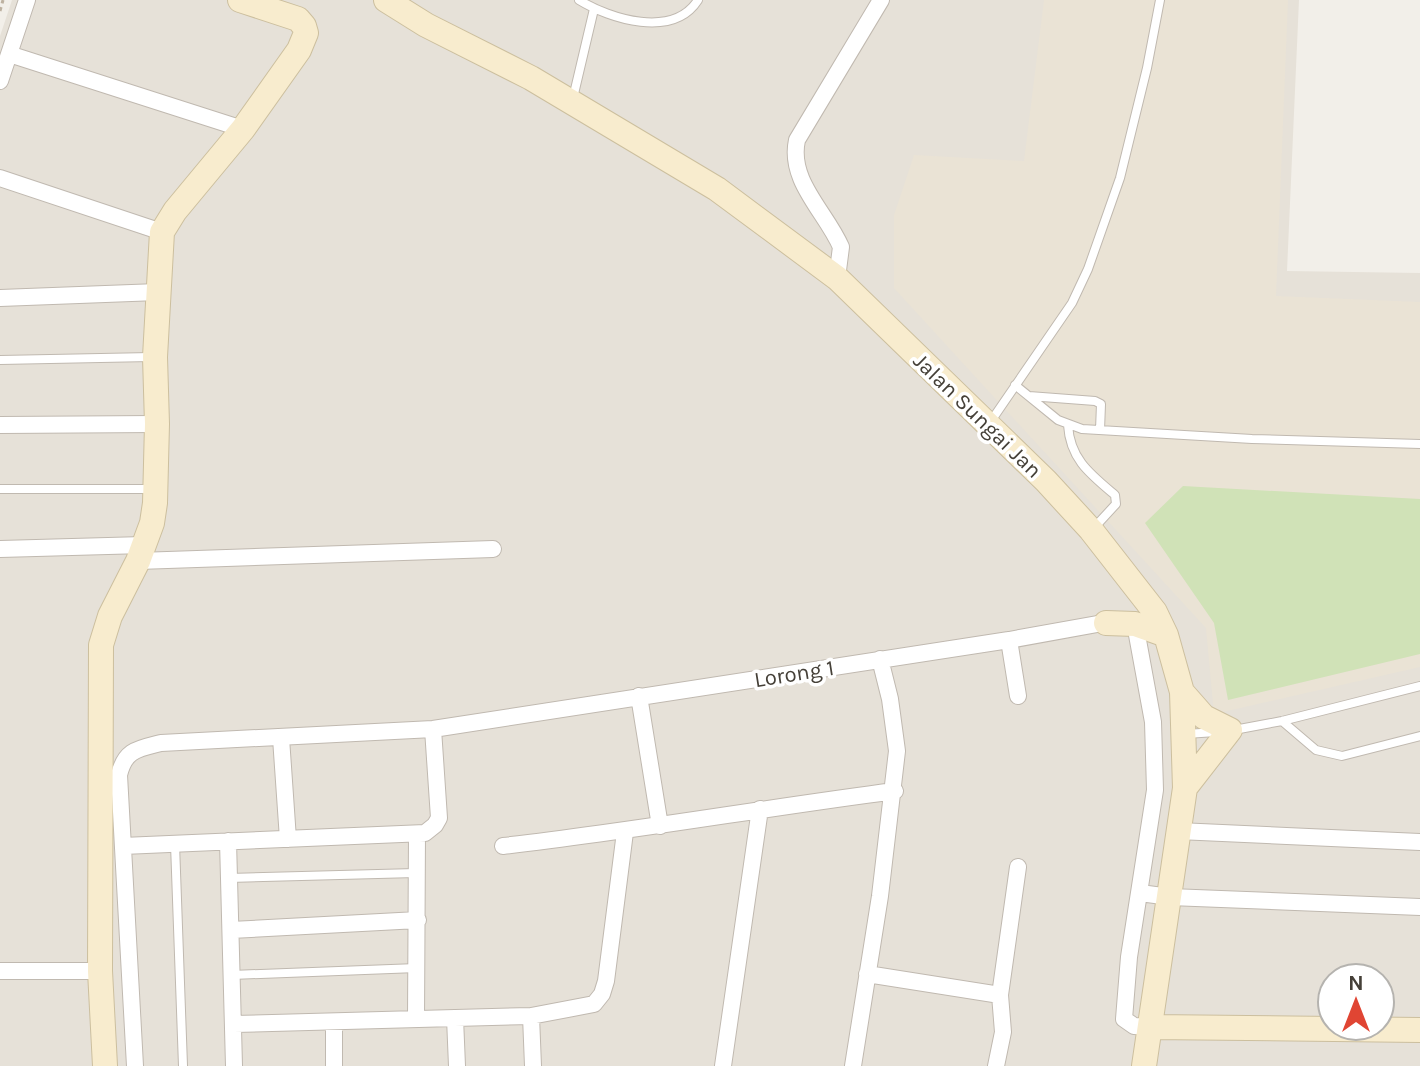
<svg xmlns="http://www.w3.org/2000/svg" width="1420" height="1066" font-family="Karla,sans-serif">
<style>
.residential{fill:#e6e1d8;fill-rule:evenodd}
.education{fill:#eae3d5}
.green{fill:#d0e2b7}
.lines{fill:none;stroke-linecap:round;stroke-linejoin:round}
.lane-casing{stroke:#c0b9b0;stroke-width:10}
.street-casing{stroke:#c0b9b0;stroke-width:18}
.secondary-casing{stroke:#ccbf9e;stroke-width:26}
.path{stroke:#bdb1a0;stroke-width:3;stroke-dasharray:4 4;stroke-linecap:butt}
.lane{stroke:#fff;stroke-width:8}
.street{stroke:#fff;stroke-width:16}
.secondary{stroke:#f8ecce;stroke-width:24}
.labels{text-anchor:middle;stroke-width:7;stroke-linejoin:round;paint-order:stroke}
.street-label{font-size:22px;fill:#454038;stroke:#fff}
</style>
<rect width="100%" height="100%" fill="#f2efe9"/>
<path class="residential" d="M12,0H1299L1287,271L1420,273V1066H0V36ZM1332,978H1380V1026H1332Z"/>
<path class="education" d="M1044,0H1288L1276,296L1420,302V667L1214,714L1206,628L894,288V215L914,155L1024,161Z"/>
<path class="green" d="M1183,486L1420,499V654L1228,700L1214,623L1145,523Z"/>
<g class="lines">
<g class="lane-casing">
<path id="lane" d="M579,0C610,19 673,39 698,0
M573,98L594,9
M0,360L151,357
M1015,385L1058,420L1082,429L1252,439L1420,444
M1029,396L1095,401L1101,404L1100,430
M989,424L1072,303L1088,269L1120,178L1147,68L1160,0
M1068,425C1070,459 1090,474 1115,495L1116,504L1092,530
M0,489H151
M1282,721L1316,750L1342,756L1420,736
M1234,730L1282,721L1420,686
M1186,734L1216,732
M175,844L183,1066
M229,878L416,873
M232,975L417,968"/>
</g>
<g class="street-casing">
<path id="street" d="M9,54L243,129
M0,81L27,0
M0,178L162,232
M837,278L841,247C826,212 788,181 797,140L881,0
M0,298L158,292
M0,425L157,424
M0,549L144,545
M138,561L493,549
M1135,624L1153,722L1155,790L1129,957L1124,1019L1134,1026L1151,1027
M1009,640L1018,696
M639,696L660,826
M281,738L288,839
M1178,831L1420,842
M228,841L234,1066
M123,846L425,833L435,825L439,818L433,729
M503,846C634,831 764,808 895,791
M1140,893L1170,897L1420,907
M231,930L418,920
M0,971H100
M867,974L1000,995L1003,1032L996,1066
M1000,995L1018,867
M531,1016L533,1066
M455,1018L457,1066
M416,1019L417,834
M334,1023V1066
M234,1024L531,1016L594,1004L602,994L606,981L625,832
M135,1066L119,775C125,750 137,749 161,743L433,729L1009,640L1114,621
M723,1066L760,809
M853,1066L880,896L897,751L890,699L880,659"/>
</g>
<g class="secondary-casing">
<path id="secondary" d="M386,0L426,25L531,78L717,189L837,278L1046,481L1091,530L1155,612L1166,635L1182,692L1185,788L1144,1066
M1106,623L1135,624L1166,635
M1182,692L1204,717L1230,730L1185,788
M1151,1027L1420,1030
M105,1066L100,971L101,645L110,616L138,561L152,523L155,503L157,424L155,357L162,232L175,211L243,129L299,50L306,33L304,26L298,19L240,0"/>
</g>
<path class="path" d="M0,11L3,0"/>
<use href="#lane" class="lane"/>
<use href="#street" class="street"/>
<use href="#secondary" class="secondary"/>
</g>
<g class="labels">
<g class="street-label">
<text transform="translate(978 415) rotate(44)" y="8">Jalan Sungai Jan</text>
<text transform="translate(794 673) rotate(-9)" y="8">Lorong 1</text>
</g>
</g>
<g transform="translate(1356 1002)"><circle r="38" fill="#ffffff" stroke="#b5b3af" stroke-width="2"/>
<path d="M0-6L14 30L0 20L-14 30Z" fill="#e04533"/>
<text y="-12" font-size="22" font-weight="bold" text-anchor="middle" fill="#454038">N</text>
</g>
</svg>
